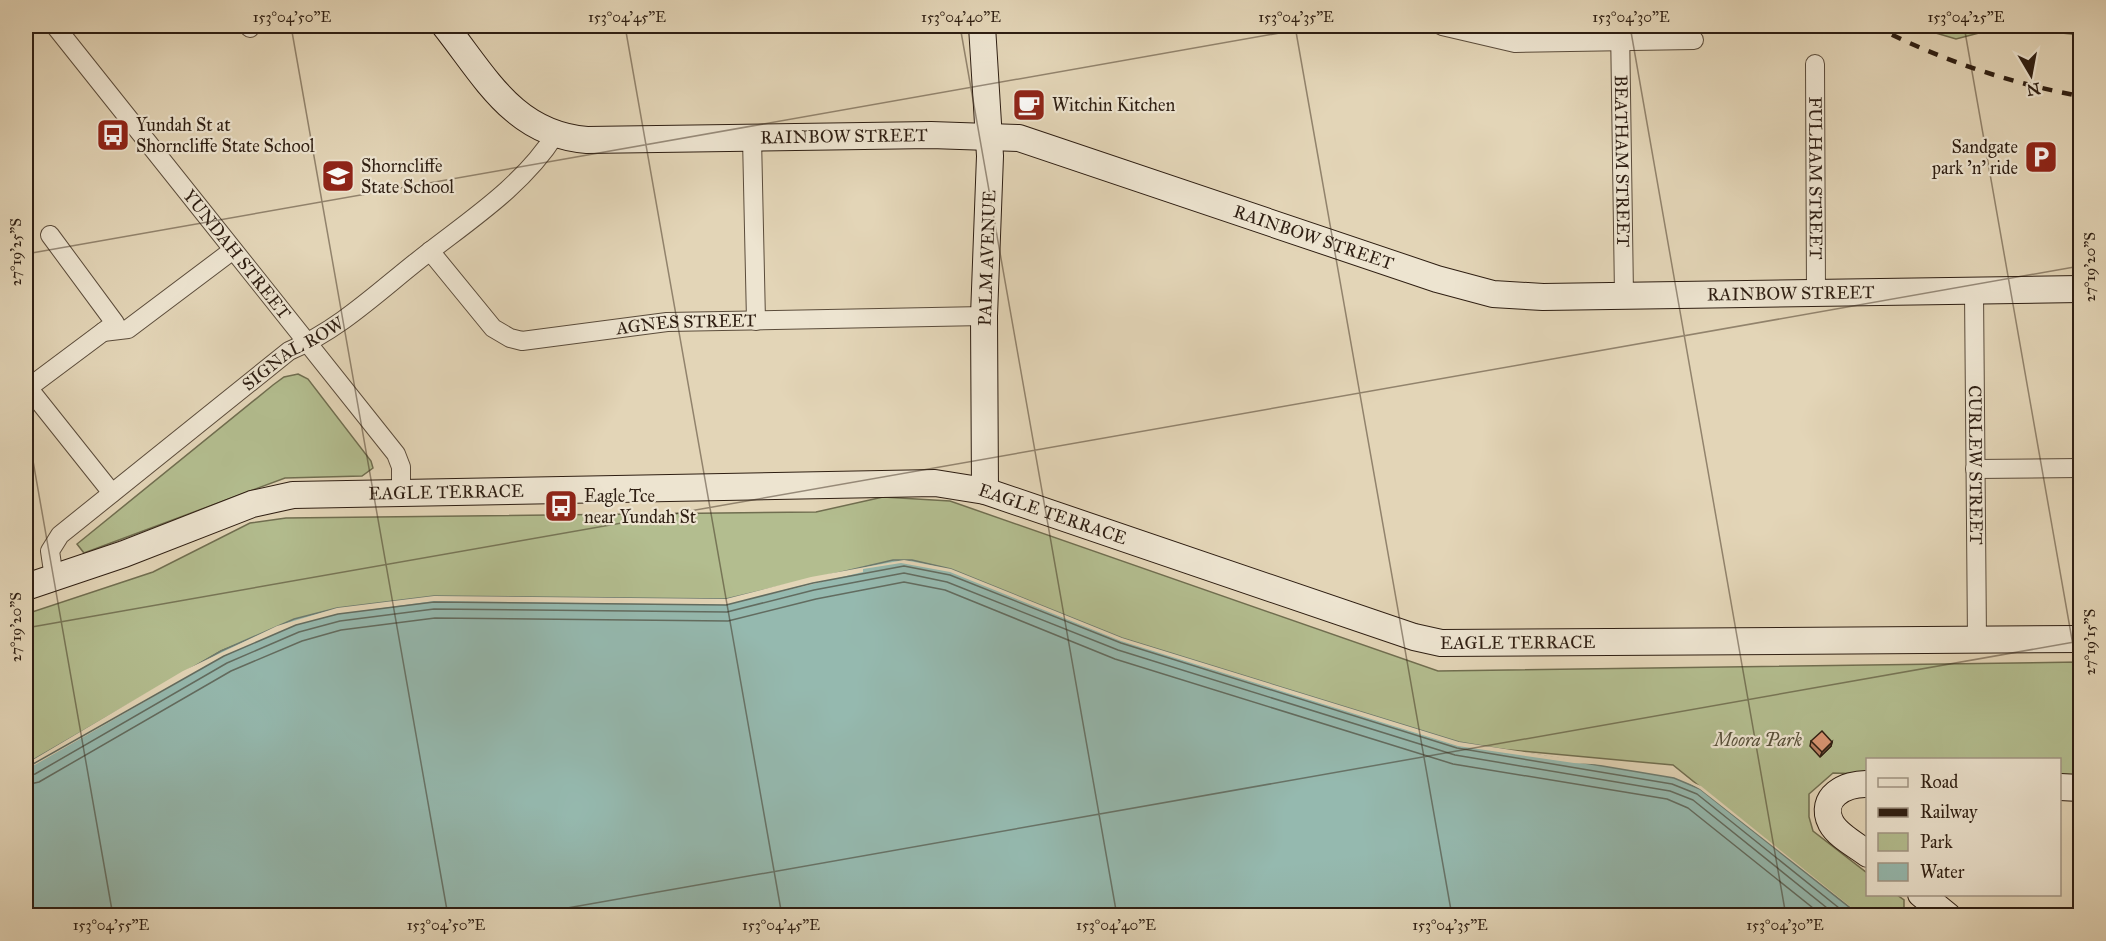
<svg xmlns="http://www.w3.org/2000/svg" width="2106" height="941" font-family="'IM FELL Great Primer',serif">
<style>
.green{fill:#b3bd8f;stroke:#706e50;stroke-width:1.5}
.water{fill:#95b9af;stroke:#6c7b70;stroke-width:1.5}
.pier{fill:#e3d5b7}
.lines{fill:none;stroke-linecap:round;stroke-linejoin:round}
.shore{stroke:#626c60;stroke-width:1.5}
.street-casing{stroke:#5b4c3b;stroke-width:20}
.secondary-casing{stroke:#2e1e12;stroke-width:28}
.street{stroke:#ede4d0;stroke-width:18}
.secondary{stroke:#ede4d0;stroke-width:26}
.rail{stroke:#2e1e12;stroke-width:4.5;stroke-dasharray:10 10;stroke-linecap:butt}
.wall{fill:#bb8063;stroke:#2e1e12;stroke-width:1.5}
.shaded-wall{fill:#996850;stroke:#2e1e12;stroke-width:1.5}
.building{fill:#da9573;stroke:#2e1e12;stroke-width:1.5}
.ticks{fill:none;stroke:#2e1e12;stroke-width:1.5;stroke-opacity:0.45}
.labels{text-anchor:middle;stroke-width:4.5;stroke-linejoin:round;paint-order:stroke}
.poi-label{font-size:18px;fill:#2e1e12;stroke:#ede4d0;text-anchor:start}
.street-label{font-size:18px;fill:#2e1e12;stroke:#ede4d0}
.park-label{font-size:18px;font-style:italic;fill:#564e38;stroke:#ede4d0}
.neatline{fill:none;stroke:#2e1e12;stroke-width:2}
.ticks-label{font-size:15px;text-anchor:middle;fill:#2e1e12}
</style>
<rect width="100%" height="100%" fill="#e3d5b7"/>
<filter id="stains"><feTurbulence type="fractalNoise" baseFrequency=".00333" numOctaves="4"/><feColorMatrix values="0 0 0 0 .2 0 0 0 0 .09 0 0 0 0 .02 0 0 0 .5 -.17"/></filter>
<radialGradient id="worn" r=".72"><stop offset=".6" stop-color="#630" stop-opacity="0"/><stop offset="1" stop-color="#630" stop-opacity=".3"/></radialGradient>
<path class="green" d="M1912,26H2080V35L2002,27L1956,39Z
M298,374L308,379L371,461L373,468L362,476L285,478L84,553L77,544L273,385L284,377Z
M883,497L950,501L1438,671L2080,662V777H2060V760H1868L1867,774L1833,773L1809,794V817L1813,831L1867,873L1868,894L1897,895L1904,900V912L1909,915H1859L1673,765L1455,745L721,602L300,619L221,651L26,765V614L153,572L250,523L286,518L816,512Z"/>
<path class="water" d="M893,560H912L951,569L1122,638L1459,742L1674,778L1700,789L1859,915H26V764L221,651L294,619L337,608L434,596L726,599Z"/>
<path class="pier" d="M904,560L951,569L1122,638L1459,742L1608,765L1574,763L1458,746L1121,641L950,572L901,563L863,569V572L726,605L434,601L338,614L296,625L224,656L26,770V764L183,671L277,626L337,608L434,596L726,599L811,577Z
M1675,775L1701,786L1862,916L1700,789Z"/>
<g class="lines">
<path class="shore" d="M26,768L224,656L296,625L338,614L434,602L726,605L813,583L904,566L950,575L1121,643L1457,748L1672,784L1697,794L1849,916
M26,776L35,774L227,663L299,632L340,621L434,609L727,612L814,590L904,573L947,582L1118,650L1455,755L1670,791L1693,800L1837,916
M26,785L39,782L231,671L302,641L341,630L435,618L728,621L816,599L904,582L945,590L1115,659L1453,764L1667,799L1688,808L1823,916"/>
<g class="street-casing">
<g id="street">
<path id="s1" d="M55,26L396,454L401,467V491"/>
<path d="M248,26L250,28"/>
<path d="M1442,26L1515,43L1694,40"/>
<path id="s2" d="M1620,26L1624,295"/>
<path id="s3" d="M1815,64L1816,293"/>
<path d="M752,138L756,321"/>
<path id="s4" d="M430,251L493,328L510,338L522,341L667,322L984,316"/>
<path id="s5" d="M1974,291L1977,640"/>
<path d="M103,332L128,329L233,250"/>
<path d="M26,385L112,493"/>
<path d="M28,388L115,323L50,235"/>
<path d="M1975,469L2080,468"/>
<path id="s6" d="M54,578L50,551L60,535L289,351C339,330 378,292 420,259C468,221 522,187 555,135"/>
</g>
</g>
<g class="secondary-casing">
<g id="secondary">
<path id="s7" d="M445,26C486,78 514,134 587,140L931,135L1019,138L1437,279L1493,294L1543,297L2080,289"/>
<path d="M982,26L990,156L984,316L985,491"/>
<path id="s8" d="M26,587L124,554L252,504L293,495L935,483L985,491L1414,637L1441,643L2080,639"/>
<path d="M1868,784C1846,783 1818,797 1831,823C1838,836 1856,845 1868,854"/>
<path d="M2060,787L2080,788"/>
<path d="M1921,894L1948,916"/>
</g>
</g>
<use href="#street" class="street"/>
<use href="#secondary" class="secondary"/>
<path class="rail" d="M1874,26C1939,59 2008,83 2080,96"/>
</g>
<path class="wall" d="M1811,741L1832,742L1831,746L1820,757L1810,746Z"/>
<path class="shaded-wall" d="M1832,742L1831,746L1820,757L1822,752Z"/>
<path class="building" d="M1822,731L1832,742L1822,752L1811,741Z"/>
<path class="ticks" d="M291,26L448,916M625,26L782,916M960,26L1117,916M1295,26L1452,916M1630,26L1786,916M1964,26L2080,685M26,254L1319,26M26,421L113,916M26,628L2080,266M522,916L2080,641"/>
<defs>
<g id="cafe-square" transform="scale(1.725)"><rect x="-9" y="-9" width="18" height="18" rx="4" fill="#8f2418" stroke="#ede4d0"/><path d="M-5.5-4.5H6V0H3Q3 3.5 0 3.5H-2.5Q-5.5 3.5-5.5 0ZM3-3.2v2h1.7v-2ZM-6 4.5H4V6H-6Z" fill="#fff"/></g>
<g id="bus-square" transform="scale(1.725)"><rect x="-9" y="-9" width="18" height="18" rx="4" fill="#8f2418" stroke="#ede4d0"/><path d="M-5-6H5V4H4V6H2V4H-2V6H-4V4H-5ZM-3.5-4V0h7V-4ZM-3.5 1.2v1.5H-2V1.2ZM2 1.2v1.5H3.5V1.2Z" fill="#fff"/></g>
<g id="parking-square" transform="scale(1.725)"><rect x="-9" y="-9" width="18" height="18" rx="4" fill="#8f2418" stroke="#ede4d0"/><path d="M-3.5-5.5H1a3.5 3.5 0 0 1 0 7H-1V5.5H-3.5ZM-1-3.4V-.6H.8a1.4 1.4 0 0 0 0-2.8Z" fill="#fff"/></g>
<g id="school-square" transform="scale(1.725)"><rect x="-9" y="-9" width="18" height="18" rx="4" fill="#8f2418" stroke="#ede4d0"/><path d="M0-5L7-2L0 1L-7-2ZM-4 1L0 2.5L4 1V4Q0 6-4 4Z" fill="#fff"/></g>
</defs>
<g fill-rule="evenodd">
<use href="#cafe-square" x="1029" y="105"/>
<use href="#bus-square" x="113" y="135"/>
<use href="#parking-square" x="2041" y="157"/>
<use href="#school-square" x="338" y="176"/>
<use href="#bus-square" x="561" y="506"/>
</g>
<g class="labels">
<g class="poi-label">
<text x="1052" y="111">Witchin Kitchen</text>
<text x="136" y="131">Yundah St at<tspan x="136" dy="21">Shorncliffe State School</tspan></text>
<text x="2018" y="153" text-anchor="end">Sandgate<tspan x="2018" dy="21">park 'n' ride</tspan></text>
<text x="361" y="172">Shorncliffe<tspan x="361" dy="21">State School</tspan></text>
<text x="584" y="502">Eagle Tce<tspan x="584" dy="21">near Yundah St</tspan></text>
</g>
<g class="street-label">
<text dy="6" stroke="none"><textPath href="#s7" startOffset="446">RAINBOW STREET</textPath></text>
<text dy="6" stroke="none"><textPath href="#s2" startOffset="135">BEATHAM STREET</textPath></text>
<text dy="6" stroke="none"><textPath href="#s3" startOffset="114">FULHAM STREET</textPath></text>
<text dy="6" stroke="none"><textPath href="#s7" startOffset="932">RAINBOW STREET</textPath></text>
<text dy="6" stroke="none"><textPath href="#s1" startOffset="292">YUNDAH STREET</textPath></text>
<text transform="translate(987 258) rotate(-88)" y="6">PALM AVENUE</text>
<text dy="6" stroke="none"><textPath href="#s7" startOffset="1418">RAINBOW STREET</textPath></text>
<text dy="6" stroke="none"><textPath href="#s4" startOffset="297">AGNES STREET</textPath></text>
<text dy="6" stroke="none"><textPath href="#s6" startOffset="342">SIGNAL ROW</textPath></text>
<text dy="6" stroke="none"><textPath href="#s5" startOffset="174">CURLEW STREET</textPath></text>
<text dy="6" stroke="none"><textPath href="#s8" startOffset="436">EAGLE TERRACE</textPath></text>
<text dy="6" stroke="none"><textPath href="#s8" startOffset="1047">EAGLE TERRACE</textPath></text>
<text dy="6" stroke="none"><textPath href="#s8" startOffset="1533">EAGLE TERRACE</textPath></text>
</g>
<g class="park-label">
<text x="1758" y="746">Moora Park</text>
</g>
</g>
<rect width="2106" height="941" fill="none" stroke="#e3d5b7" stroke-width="66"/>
<rect x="1866" y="758" width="195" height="138" fill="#ede4d0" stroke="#a19584" stroke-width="1.5"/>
<rect x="1878" y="778" width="30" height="9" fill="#ede4d0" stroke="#a19584" stroke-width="1.5"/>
<text x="1920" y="788" font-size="18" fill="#2e1e12">Road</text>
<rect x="1878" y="808" width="30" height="9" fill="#2e1e12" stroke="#a19584" stroke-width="1.5"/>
<text x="1920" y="818" font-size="18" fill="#2e1e12">Railway</text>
<rect x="1878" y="833" width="30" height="18" fill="#b3bd8f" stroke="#a19584" stroke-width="1.5"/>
<text x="1920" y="848" font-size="18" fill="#2e1e12">Park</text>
<rect x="1878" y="863" width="30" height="18" fill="#95b9af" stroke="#a19584" stroke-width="1.5"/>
<text x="1920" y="878" font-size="18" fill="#2e1e12">Water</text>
<g transform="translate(2031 75) rotate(170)" stroke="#ede4d0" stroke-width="4.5" paint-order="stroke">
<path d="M0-4.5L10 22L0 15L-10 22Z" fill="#2e1e12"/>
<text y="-9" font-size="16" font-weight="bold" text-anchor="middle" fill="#2e1e12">N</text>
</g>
<rect x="33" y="33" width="2040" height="875" class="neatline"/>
<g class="ticks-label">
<text x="292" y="22">153°04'50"E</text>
<text x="627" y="22">153°04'45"E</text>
<text x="961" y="22">153°04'40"E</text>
<text x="1296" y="22">153°04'35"E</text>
<text x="1631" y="22">153°04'30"E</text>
<text x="1966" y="22">153°04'25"E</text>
<text transform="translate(16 252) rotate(-90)" y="5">27°19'25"S</text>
<text transform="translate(2090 267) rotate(-90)" y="5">27°19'20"S</text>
<text transform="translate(16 627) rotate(-90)" y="5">27°19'20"S</text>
<text transform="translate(2090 642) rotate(-90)" y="5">27°19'15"S</text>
<text x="111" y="930">153°04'55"E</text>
<text x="446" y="930">153°04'50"E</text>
<text x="781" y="930">153°04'45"E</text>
<text x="1116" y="930">153°04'40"E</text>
<text x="1450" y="930">153°04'35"E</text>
<text x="1785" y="930">153°04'30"E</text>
</g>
<rect width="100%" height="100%" filter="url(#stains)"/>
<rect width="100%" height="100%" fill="url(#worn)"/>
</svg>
